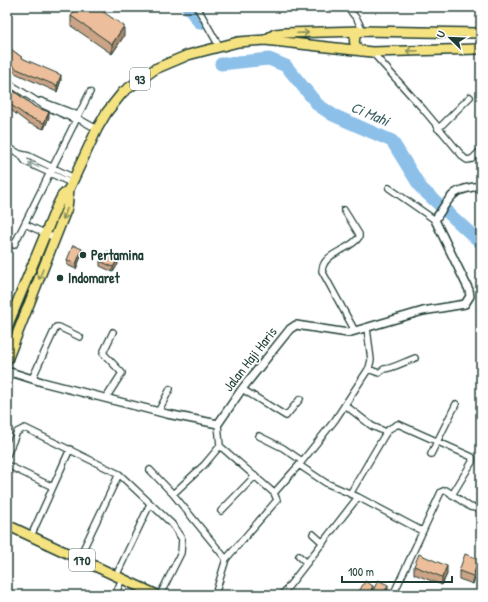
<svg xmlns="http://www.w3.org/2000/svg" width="488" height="602" font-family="'Patrick Hand',sans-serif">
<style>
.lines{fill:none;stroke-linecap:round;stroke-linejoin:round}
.river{stroke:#8dc0e9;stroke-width:13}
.minor-casing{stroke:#1f3d34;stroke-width:8}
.tertiary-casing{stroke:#1f3d34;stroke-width:10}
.primary-casing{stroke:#1f3d34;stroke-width:12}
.minor{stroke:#fff;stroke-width:5.5}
.tertiary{stroke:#fff;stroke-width:7}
.primary{stroke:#f5e382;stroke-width:9}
.wall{fill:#cba386;stroke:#1f3d34}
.shaded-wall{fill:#a5856d;stroke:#1f3d34}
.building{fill:#ecbe9c;stroke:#1f3d34}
.oneway{stroke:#8a905b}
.oneway2{stroke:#8f9e9a}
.poi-dot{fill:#1f3d34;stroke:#fff;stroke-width:1.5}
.labels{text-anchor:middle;stroke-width:3.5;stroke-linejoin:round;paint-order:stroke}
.shield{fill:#fff;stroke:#627771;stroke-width:1}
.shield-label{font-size:13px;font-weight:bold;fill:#1f3d34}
.poi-label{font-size:14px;font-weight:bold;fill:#1f3d34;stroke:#fff;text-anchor:start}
.street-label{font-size:14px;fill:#1f3d34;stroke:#fff}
.water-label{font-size:15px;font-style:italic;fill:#3a5e61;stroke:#fff}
</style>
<rect width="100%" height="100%" fill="#fff"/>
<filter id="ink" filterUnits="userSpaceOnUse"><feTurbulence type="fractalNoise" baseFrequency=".025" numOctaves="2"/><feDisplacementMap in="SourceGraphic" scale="8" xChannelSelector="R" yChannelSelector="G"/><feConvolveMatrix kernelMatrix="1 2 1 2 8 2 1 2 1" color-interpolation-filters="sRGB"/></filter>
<g filter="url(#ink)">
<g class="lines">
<path class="river" d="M188,7L200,23
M221,64L269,59L286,66L318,105L333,115L392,141L421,188L481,243"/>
<g class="minor-casing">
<path id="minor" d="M197,7L219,46
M347,7L357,19L363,31
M372,52L423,109L464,158L467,160L472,159L481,150
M7,82L43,105L76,120
M41,101L78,115
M77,118L97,129
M438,129L470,97
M7,147L20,154L26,162L71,183
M20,154L29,156L74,178
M389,188L435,220
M344,210L359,234V237C350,251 323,252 322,271L355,331
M25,224L55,238
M14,245L90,92
M368,369L379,373L384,369C392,369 406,361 415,358
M32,379L56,327H59L80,337
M7,384L12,373
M242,389L286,416L300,399
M106,398L122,373L103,353L113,332
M345,405L372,426L386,432
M158,412L170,389
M259,436L283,448L302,461
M431,454L456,404
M7,455L17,432L25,428L119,474L172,524L182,539L181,553L160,595
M7,465L53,487
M299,465L335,420L369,368L371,360L367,328
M150,470L173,494L226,559
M274,493L299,465L326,483L358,497L282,595
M173,494L204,465L220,446
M350,494L384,436L389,429L398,424L472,457V462L452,495
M358,497L422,531
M221,511L255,476
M313,534L323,543
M31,536L70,449
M299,556L307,563
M79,558L119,474
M116,576L150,504
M115,595L122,579
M215,595L226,559L277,500L274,493L220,446L218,424
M393,595L441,492L446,490L470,507L481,509"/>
</g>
<g class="tertiary-casing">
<path id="tertiary" d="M7,371L42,382L167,414L218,424L242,389L290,329L296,325L348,333L423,311L465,304L470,296L469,290L435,220C451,196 451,189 481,186"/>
</g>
<g class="primary-casing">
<path id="primary" d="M361,31L356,34C353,42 354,47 361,51
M265,40L275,34L284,33L363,31L478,33
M7,327L56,208L62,196L69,189L97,129L107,112L123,92L155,69L188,55L238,42L265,40L372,52L478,49
M7,360L67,208L69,189
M7,525L157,595"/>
</g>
<use href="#minor" class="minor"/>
<use href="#tertiary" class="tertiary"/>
<use href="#primary" class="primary"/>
</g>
<path class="wall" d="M71,16L124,36L112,54L71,26Z
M7,46L24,59L61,80L57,92L17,74L7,67Z
M7,86L49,117L44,129L28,123L7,107Z
M82,254L76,269L67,265V260Z
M100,261L118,264L113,272L100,266Z
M414,566L447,574L442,585L414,574Z
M479,567L473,584L459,579V571Z
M373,590H388L385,595H373V591L371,595H357Z"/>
<path class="shaded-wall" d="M124,26V36L112,54V44Z
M61,75V80L57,92V86Z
M49,112V117L44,129V123Z
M82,249V254L76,269V264Z
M118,259V264L113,272V267Z
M479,559V567L473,584V576Z
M447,566V574L442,585V577Z
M388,585V590L385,595H383Z
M373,586V591L371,595H368Z"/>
<path class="building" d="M77,7H96L124,26L112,44L71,16Z
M7,46L24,59L61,75L57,86L17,69L7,62Z
M7,86L35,107L49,112L44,123L28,117L7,102Z
M73,245L82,249L76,264L67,260Z
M107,251L118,259L113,267L100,261Z
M419,554L447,566L442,577L414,566Z
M465,554L479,559L473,576L459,571Z
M378,580L388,585L383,595L373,591Z
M365,581L373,586L368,595H357Z
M402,592L408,595H400Z"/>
<defs><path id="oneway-shaft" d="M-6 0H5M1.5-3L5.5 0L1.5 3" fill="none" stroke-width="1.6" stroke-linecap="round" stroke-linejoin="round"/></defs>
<g class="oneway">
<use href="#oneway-shaft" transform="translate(303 33) rotate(-2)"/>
<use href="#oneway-shaft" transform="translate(412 51) rotate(178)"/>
<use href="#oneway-shaft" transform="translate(65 214) rotate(111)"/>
<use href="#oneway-shaft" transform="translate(41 274) rotate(112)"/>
</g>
<use class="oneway2" href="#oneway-shaft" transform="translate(34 165) rotate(-155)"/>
</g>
<g class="poi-dot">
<circle cx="83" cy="255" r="4"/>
<circle cx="60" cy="278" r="4"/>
</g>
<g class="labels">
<g class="shield">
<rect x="130" y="68" width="20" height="22" rx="3"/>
<rect x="69" y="549" width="26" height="22" rx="3"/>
</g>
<g class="shield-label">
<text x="140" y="84">93</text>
<text x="82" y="565">170</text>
</g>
<g class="poi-label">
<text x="91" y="260">Pertamina</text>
<text x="68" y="283">Indomaret</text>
</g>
<g class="street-label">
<text transform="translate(250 359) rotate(-52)" y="5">Jalan Haji Haris</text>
</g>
<g class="water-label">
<text transform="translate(370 114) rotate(23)" y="5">Ci Mahi</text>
</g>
</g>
<rect width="488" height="602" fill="none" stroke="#fff" stroke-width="24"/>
<rect x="12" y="12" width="464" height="578" fill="none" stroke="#1f3d34" stroke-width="1.5" filter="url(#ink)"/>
<g transform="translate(450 38) rotate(293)" stroke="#ffffff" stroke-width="3" paint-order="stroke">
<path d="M0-3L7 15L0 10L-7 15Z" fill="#1f3d34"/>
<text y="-6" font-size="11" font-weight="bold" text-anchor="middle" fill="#1f3d34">U</text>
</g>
<path d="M342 576v6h110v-6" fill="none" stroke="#1f3d34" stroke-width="2"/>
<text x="348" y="576" font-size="12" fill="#1f3d34" stroke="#ffffff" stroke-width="3" paint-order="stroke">100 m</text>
</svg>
